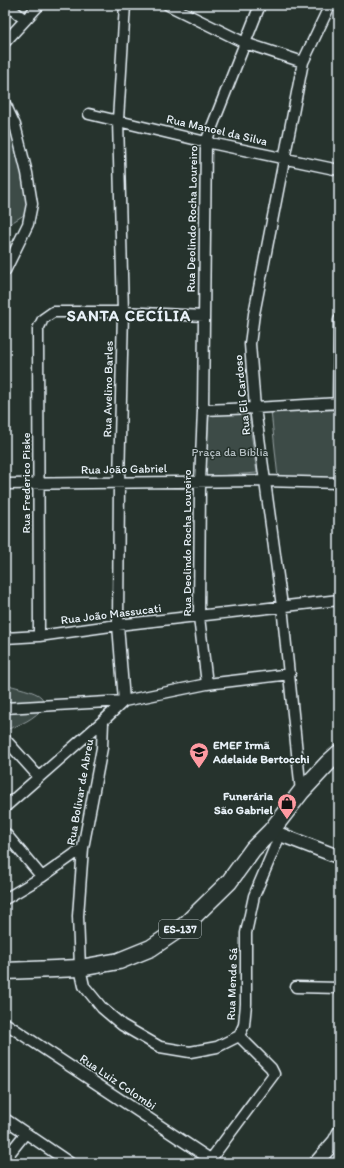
<svg xmlns="http://www.w3.org/2000/svg" width="344" height="1168" font-family="Itim,sans-serif">
<style>
.green{fill:#3e4b47;stroke:#939ea0}
.lines{fill:none;stroke-linecap:round;stroke-linejoin:round}
.minor-casing{stroke:#e8f1f8;stroke-width:13}
.tertiary-casing{stroke:#e8f1f8;stroke-width:16}
.primary-casing{stroke:#e8f1f8;stroke-width:19}
.minor{stroke:#26332d;stroke-width:10}
.tertiary{stroke:#26332d;stroke-width:13}
.primary{stroke:#26332d;stroke-width:16}
.labels{text-anchor:middle;stroke-width:3;stroke-linejoin:round;paint-order:stroke}
.shield{fill:#26332d;stroke:#aeb8bb;stroke-width:1}
.shield-label{font-size:11px;font-weight:bold;fill:#e8f1f8}
.street-label{font-size:12px;fill:#e8f1f8;stroke:#26332d}
.park-label{font-size:12px;fill:#b5bfc3;stroke:#26332d}
.poi-label{font-size:12px;font-weight:bold;fill:#e8f1f8;stroke:#26332d;text-anchor:start}
.district-label{font-size:16px;font-weight:bold;letter-spacing:1px;fill:#e8f1f8;stroke:#26332d}
</style>
<rect width="100%" height="100%" fill="#26332d"/>
<filter id="ink" filterUnits="userSpaceOnUse"><feTurbulence type="fractalNoise" baseFrequency=".025" numOctaves="2"/><feDisplacementMap in="SourceGraphic" scale="8" xChannelSelector="R" yChannelSelector="G"/><feConvolveMatrix kernelMatrix="1 2 1 2 8 2 1 2 1" color-interpolation-filters="sRGB"/></filter>
<g filter="url(#ink)">
<path class="green" d="M5,96L13,105L23,153L30,211L5,227Z
M339,410V478H278L271,411Z
M248,412L257,473L205,477L209,416Z
M5,684C14,687 36,691 41,697C43,699 44,703 45,706C34,719 21,725 5,730Z"/>
<g class="lines">
<g class="minor-casing">
<path id="minor" d="M7,5L25,20
M168,5L245,43L303,62
M5,42L39,5
M5,104L15,125L27,173L32,204L28,224L5,271
M89,114L206,142L339,170
M338,402L339,320
M203,410L255,408L339,403
M5,484L264,481L339,483
M39,636L38,329L43,319L53,312H123L204,316
M5,638L39,636L118,625L339,600
M207,684L199,617L200,482L203,410L206,142L260,5
M5,708L124,701L118,625L119,482L123,312L118,120L125,5
M5,739L39,777
M301,792L282,606L255,408L250,344L254,314L303,62L330,5
M5,807L103,721
M5,833L42,877
M280,835L254,896L246,933V1004L244,1025L239,1036L217,1047L190,1052L160,1047L122,1025L102,1008L84,986L80,968L78,916L83,848L102,748L103,721L124,701L207,684L290,674
M5,899L42,877L83,848
M296,987L339,988
M5,1023L216,1163
M5,1119L70,1163
M5,1159L25,1134
M208,1163L274,1074L271,1068L239,1036"/>
</g>
<g class="tertiary-casing">
<path id="tertiary" d="M271,831L339,857
M316,1163L335,1141L339,1133"/>
</g>
<g class="primary-casing">
<path id="primary" d="M5,971L80,968L119,961L151,948L185,925L229,882L253,849L271,831L301,792L328,763L339,753"/>
</g>
<use href="#minor" class="minor"/>
<use href="#tertiary" class="tertiary"/>
<use href="#primary" class="primary"/>
</g>
</g>
<defs>
<g id="school-pin" transform="scale(1)"><path d="M0 17L-7.5 6A9.5 9.5 0 1 1 7.5 6Z" fill="#ff9aa2" stroke="#26332d"/><path d="M0-5L7-2L0 1L-7-2ZM-4 1L0 2.5L4 1V4Q0 6-4 4Z" fill="#111"/></g>
<g id="shop-pin" transform="scale(1)"><path d="M0 17L-7.5 6A9.5 9.5 0 1 1 7.5 6Z" fill="#ff9aa2" stroke="#26332d"/><path d="M-5-2.5h2.3a2.7 3.5 0 0 1 5.4 0H5L5.5 6h-11ZM-1.5-2.5h3a1.5 2.3 0 0 0-3 0Z" fill="#111"/></g>
</defs>
<g fill-rule="evenodd">
<use href="#school-pin" x="199" y="752"/>
<use href="#shop-pin" x="287" y="803"/>
</g>
<g class="labels">
<rect class="shield" x="159" y="920" width="42" height="18" rx="3"/>
<g class="shield-label">
<text x="180" y="933">ES-137</text>
</g>
<g class="street-label">
<text transform="translate(217 130) rotate(13)" y="4">Rua Manoel da Silva</text>
<text transform="translate(192 219) rotate(-89)" y="4">Rua Deolindo Rocha Loureiro</text>
<text transform="translate(108 389) rotate(-89)" y="4">Rua Avelino Barles</text>
<text transform="translate(242 395) rotate(-96)" y="4">Rua Eli Cardoso</text>
<text transform="translate(124 469) rotate(-1)" y="4">Rua João Gabriel</text>
<text transform="translate(26 483) rotate(-90)" y="4">Rua Frederico Piske</text>
<text transform="translate(187 543) rotate(-90)" y="4">Rua Deolindo Rocha Loureiro</text>
<text transform="translate(111 614) rotate(-7)" y="4">Rua João Massucati</text>
<text transform="translate(80 792) rotate(-80)" y="4">Rua Bolivar de Abreu</text>
<text transform="translate(232 984) rotate(-88)" y="4">Rua Mende Sá</text>
<text transform="translate(118 1082) rotate(34)" y="4">Rua Luiz Colombi</text>
</g>
<g class="park-label">
<text x="230" y="456">Praça da Bíblia</text>
</g>
<g class="poi-label">
<text x="213" y="749">EMEF Irmã<tspan x="213" dy="14">Adelaide Bertocchi</tspan></text>
<text x="273" y="800" text-anchor="end">Funerária<tspan x="273" dy="14">São Gabriel</tspan></text>
</g>
<g class="district-label">
<text x="129" y="321">SANTA CECÍLIA</text>
</g>
</g>
<rect width="344" height="1168" fill="none" stroke="#26332d" stroke-width="20"/>
<rect x="10" y="10" width="324" height="1148" fill="none" stroke="#e8f1f8" stroke-width="1.5" filter="url(#ink)"/>
</svg>
